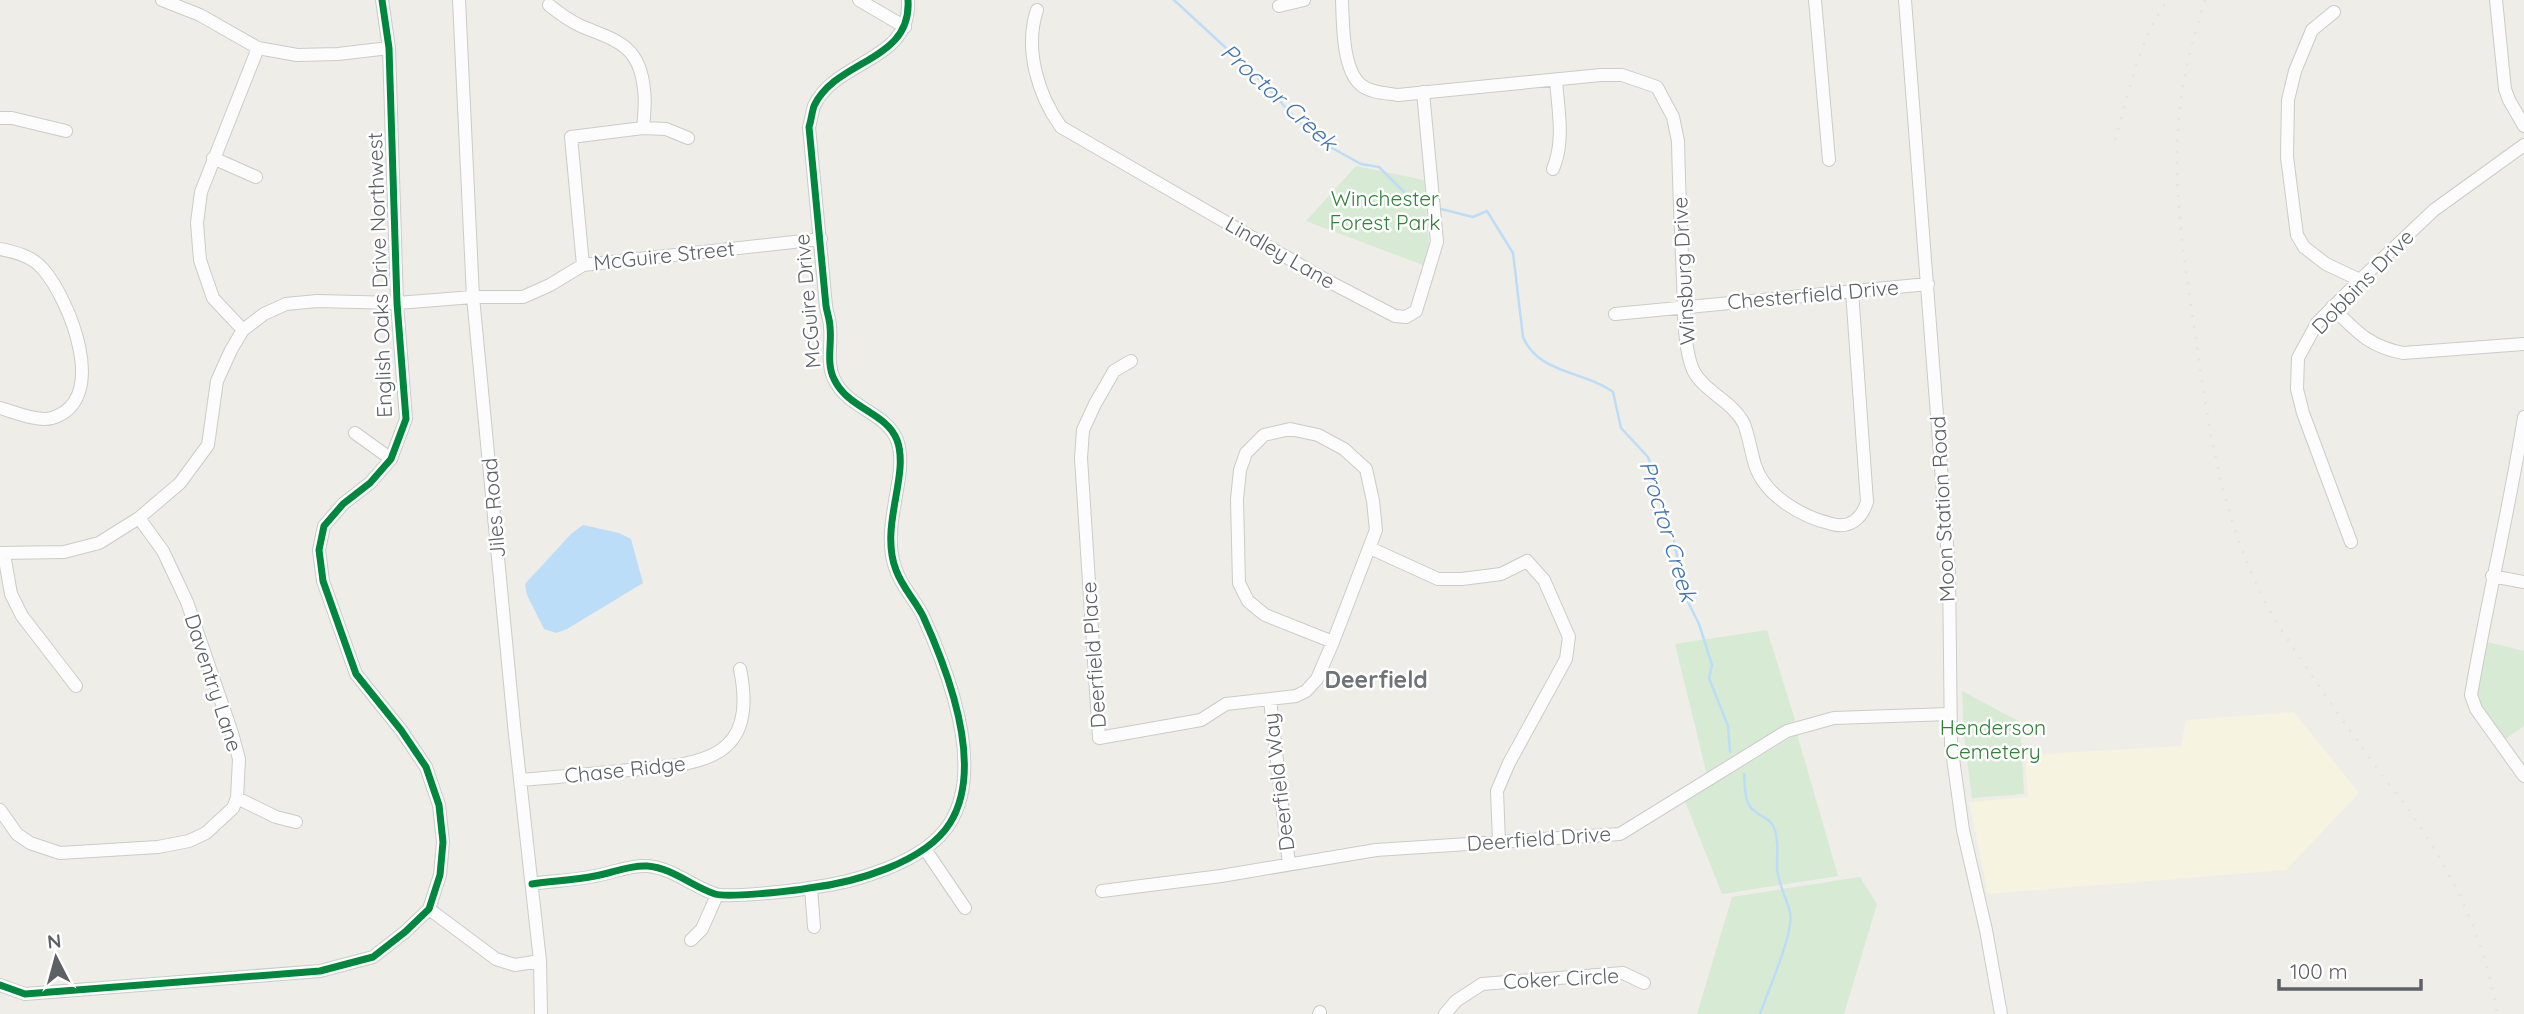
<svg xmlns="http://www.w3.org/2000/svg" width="2524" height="1014" font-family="Quicksand,sans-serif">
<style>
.commercial{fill:#f7f3e1}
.green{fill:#d6ead4}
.water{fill:#bcddf8}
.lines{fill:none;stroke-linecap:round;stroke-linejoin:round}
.stream{stroke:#bcddf8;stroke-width:2.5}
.minor-casing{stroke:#cbcbca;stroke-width:14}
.minor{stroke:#fcfcfc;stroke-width:12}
.rail{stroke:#e4e4e3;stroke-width:2.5;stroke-dasharray:2 9;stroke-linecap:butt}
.cycleway-casing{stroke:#fff;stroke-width:11}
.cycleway{stroke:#00873e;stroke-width:7}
.labels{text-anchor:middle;stroke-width:5;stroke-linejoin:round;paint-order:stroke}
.park-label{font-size:21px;fill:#328139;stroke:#fff}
.street-label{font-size:21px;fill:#5d6166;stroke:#fff}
.water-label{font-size:23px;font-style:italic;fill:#4175b4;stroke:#fff}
.neighbourhood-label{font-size:23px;font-weight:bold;fill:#6e7378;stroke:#fff}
</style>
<rect width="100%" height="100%" fill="#eeede8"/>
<path class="commercial" d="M2294,712L2359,793L2286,870L1988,894L1969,802L2028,797L2025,755L2181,746L2186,720Z"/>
<path class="green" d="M1356,166L1424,180L1429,243L1423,265L1306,221Z
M1767,630L1795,720L1707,775L1675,644Z
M2487,642L2524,651V726L2504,740C2496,727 2481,712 2478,697C2474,680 2483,658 2487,642Z
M1962,691L2020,722L2024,794L1972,798L1964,736Z
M1797,734L1838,876L1722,894L1685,801Z
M1860,877L1877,904L1844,1014H1697L1732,897Z"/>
<path class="water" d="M583,525L619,533L631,539L643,583L567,629L556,633L544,629L527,595L525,584L571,534Z"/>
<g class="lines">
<path class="stream" d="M1174,0L1265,84L1293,116L1323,143L1361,164L1379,167L1410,198L1426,203
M1441,209L1473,217L1487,211L1513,253L1523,337C1538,374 1585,371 1613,392L1621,428L1648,457L1657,482L1662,513L1674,540L1679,567V584L1699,624L1712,665L1709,678L1728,726L1730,752
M1744,774C1745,783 1744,798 1749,805C1756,817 1771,816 1775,830C1779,844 1777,853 1777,867C1777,880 1787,900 1790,912C1795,931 1767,993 1760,1014"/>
<g class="minor-casing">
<path id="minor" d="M162,0L200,15L258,48L297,55L338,54L389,48
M459,0L473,297L514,725L540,961L541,1014
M859,0L905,27
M1342,0C1343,23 1342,69 1361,85C1371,93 1386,93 1398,95L1601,75H1622L1657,87L1673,117L1678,141C1679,188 1681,234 1683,280C1684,306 1683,346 1693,370C1704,392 1733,401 1744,424C1749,437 1751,452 1755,465C1765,496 1802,517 1832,524C1850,529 1862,518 1867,502L1852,291
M1815,0L1829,160
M1905,0L1949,571L1951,744L1963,830L1986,930L2001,1014
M2496,0L2505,89L2509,100L2524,126
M549,5C559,13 569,21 581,26C617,41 640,45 644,90C646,102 644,116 643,128
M1279,6L1304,0
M1037,10C1024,49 1038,95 1061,127L1326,280L1395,316L1406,317L1416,311L1437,242L1423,92
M2334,12L2312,30L2295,71L2288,100L2287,157L2297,235L2304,247L2326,264L2360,280
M0,118H12L66,131
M213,158L256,177
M1553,169C1565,141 1558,109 1556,80
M0,249C15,252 32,256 43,269C69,299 111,400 52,418C38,422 14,412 0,408
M583,265L571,137L643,128L666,129L688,138
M2332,307C2356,331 2368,346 2403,353L2524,344
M1615,314L1928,284
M243,330L213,298L200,260L197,223L201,192L258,48
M1131,361L1114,371L1095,404L1083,430L1081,458L1099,738L1201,720L1226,704L1296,696L1306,691L1317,679L1333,642L1376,530L1373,501L1366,469L1344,449L1318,435L1290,429L1264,435L1246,453L1240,470L1237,499L1239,583L1248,601L1265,615L1333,642
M2524,417C2509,511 2487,602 2471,695L2476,709L2524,776
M355,433L391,459
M2351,542L2303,413L2297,389L2298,358L2317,323L2360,280L2434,210L2524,145
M1370,548L1438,579H1462L1501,574L1527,561L1544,580L1569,637L1566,659L1509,763L1497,791L1499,842
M0,553L64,552L99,543L139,518L180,483L208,445L217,381L231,350L243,330L264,314L286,304L317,301L397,303L473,297H523L550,285L583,265L821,239
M4,554L11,594L22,616L76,686
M2492,576L2524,582
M1270,700L1289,864
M521,780C557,777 593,774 629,770C699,764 759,762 740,669
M237,798L276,817L296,822
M0,810L17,834L30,843L60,853L158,847L189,841L206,833L233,808L237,798L239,759L232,733L187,602L163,551L139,518
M925,849L965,908
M532,884C553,881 575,880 595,876C613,873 628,865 647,866C673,868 691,886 715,894C727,898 793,891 809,888C853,883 925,863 950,823C985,767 948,671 923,616C915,600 902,587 896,570C879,526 910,475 897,440C886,412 848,409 834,379C826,363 832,343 830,327C830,320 827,313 826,306L809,127C811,121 812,112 814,106C836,59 912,62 908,0
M811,888L814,927
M1102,891L1221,876L1376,850L1620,834L1787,731L1834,718L1949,714
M429,909L496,959L515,965L540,961
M691,940L702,929L717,895
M0,985L25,994L320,971L373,957L405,932L429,909L440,875L443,842L439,805L426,767L401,730L356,674L323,581L319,550L324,526L343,504L370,483L391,459L406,419L397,303L389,48L382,0
M1319,1014L1320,1012
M1445,1014L1456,1001L1482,984L1623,973L1644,983"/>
</g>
<use href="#minor" class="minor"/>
<path class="rail" d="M2205,0C2192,42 2180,85 2178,129C2174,195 2184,260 2194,326C2209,431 2223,537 2281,629C2313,679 2347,726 2381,774C2391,787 2402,800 2411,813C2453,873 2486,941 2497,1014
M2115,140C2129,93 2138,40 2168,0"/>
<g class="cycleway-casing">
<path id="cycleway" d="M532,884C553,881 575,880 595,876C613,873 628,865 647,866C673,868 691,886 715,894C727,898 793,891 809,888C853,883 925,863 950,823C985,767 948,671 923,616C915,600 902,587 896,570C879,526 910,475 897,440C886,412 848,409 834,379C826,363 832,343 830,327C830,320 827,313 826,306L809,127C811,121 812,112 814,106C836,59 912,62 908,0
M0,985L25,994L320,971L373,957L405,932L429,909L440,875L443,842L439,805L426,767L401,730L356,674L323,581L319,550L324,526L343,504L370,483L391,459L406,419L397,303L389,48L382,0"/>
</g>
<use href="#cycleway" class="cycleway"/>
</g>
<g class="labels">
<g class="park-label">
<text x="1385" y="206">Winchester<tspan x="1385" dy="24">Forest Park</tspan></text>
<text x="1993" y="735">Henderson<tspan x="1993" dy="24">Cemetery</tspan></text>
</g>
<g class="street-label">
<text transform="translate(1280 253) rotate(30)" y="7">Lindley Lane</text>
<text transform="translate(664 256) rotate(-6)" y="7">McGuire Street</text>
<text transform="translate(1684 271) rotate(-93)" y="7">Winsburg Drive</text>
<text transform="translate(380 275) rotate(-92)" y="7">English Oaks Drive Northwest</text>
<text transform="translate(2363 282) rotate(-46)" y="7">Dobbins Drive</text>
<text transform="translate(1813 295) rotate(-5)" y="7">Chesterfield Drive</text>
<text transform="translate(808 301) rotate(-95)" y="7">McGuire Drive</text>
<text transform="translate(494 508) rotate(-95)" y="7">Jiles Road</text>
<text transform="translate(1943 509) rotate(-93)" y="7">Moon Station Road</text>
<text transform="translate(1094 655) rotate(-94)" y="7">Deerfield Place</text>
<text transform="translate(213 683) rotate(72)" y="7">Daventry Lane</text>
<text transform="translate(625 770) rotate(-6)" y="7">Chase Ridge</text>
<text transform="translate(1279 782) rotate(-97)" y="7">Deerfield Way</text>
<text transform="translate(1539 839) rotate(-4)" y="7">Deerfield Drive</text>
<text transform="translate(1561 979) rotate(-3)" y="7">Coker Circle</text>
</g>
<g class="water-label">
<text transform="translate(1279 97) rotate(42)" y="8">Proctor Creek</text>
<text transform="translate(1668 531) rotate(73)" y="8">Proctor Creek</text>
</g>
<g class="neighbourhood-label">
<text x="1376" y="688">Deerfield</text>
</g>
</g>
<g transform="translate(56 958) rotate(354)" stroke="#ffffff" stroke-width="5" paint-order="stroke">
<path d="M0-5L12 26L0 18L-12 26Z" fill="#5d6166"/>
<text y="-10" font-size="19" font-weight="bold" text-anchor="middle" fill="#5d6166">N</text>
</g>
<path d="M2279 979v10h142v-10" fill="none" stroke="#5d6166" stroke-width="3.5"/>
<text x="2290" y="979" font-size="21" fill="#5d6166" stroke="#ffffff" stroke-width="5" paint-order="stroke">100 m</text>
</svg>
